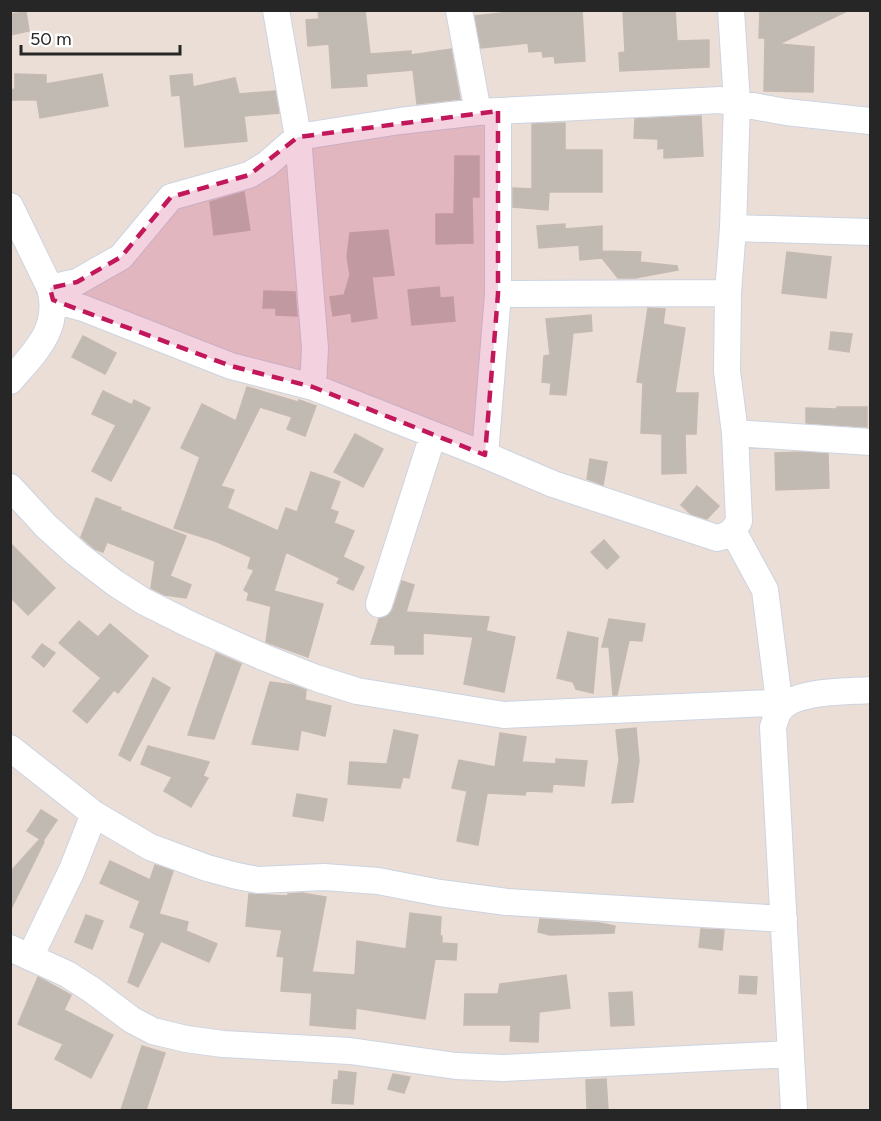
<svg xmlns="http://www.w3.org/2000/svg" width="881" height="1121" font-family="Figtree,sans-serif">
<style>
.building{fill:#c1bab3;stroke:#c5bab1;stroke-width:1.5}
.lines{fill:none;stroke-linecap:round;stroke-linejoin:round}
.minor-casing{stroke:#ccd4e1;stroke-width:28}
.minor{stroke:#fff;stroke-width:26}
.marked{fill:#c2185b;fill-opacity:0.2;stroke:#c2185b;stroke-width:4.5;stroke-dasharray:12 8;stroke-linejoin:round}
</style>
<rect width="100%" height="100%" fill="#eaded7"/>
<path class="building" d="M318,10H365L370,54L411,51V55L451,49L460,99L417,104L413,70L366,74L367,86L332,88L329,44L308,46L306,20L319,19Z
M526,10H582L585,61L555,63L554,56L543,57L542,51L529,52L528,43L481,48L475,16Z
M623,10H675L677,41L709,40V67L620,71L619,53L625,52Z
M760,10H849L779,44L814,47L813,92L764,91L765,38H759Z
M26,12L29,31L10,35V14Z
M15,74L46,75V84L102,74L108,106L40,118L37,100H10V90L15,89Z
M192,74L193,87L235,78L239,94L275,91L279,113L244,116L247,141L185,147L180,95L172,96L170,76Z
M701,116L703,156L664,158V148L658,149V139L634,138L635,119Z
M565,123V150H602V192H549L548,210L513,207V188L532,189V124Z
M455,156H479V197H472L473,243L436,244V214H454Z
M244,192L250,230L214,235L210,202Z
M565,224V229L602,226V251L641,252L640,262L677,266L678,270L635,278H618L602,258L580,260L579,245L539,248L537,226Z
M388,230L394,275L372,277L377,318L352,322L351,313L333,316L330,297L344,295L350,275L347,256L350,233Z
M787,252L831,257L826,298L782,293Z
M439,287L440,298L453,297L455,321L412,325L408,290Z
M264,291L295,292L297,316L276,315V308H263Z
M648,308L665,309L663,324L685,328L675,393H698L696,434H685L686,473L662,474V434L641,433L643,383L637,382Z
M591,315L592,331L573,333L566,395L550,394L551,383L542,382L544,356L550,355L546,319Z
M831,332L852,334L849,352L829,349Z
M83,336L116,353L105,374L72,357Z
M247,387L298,402L299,400L316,406L305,436L287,429L292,417L260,407L221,486L234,490L227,508L278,531L286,508L297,512L311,472L340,482L330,509L338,512L334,523L354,531L343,557L364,567L353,590L337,583L340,578L286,552L274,591L323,604L308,657L266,642L272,599L270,606L247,600L249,593L244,590L254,570L248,568L251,557L215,541L174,528L200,457L181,448L202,404L236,421Z
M103,391L132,405L134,400L150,408L111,481L92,471L116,425L92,414Z
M837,407H867V427L806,423V408L837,409Z
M355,434L383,449L363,487L334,472Z
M802,452L828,454L829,488L776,490L775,453Z
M590,459L607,462L603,485L587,479Z
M697,486L719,506L707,519L691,514L681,505Z
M96,498L121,508L120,510L186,536L170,576L191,585L186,598L165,595L151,588L155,561L107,542L103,552L95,549L81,537Z
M604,540L619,557L607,569L591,552Z
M10,543L55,588L28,615L10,597Z
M402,581L414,585L406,612L489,617L486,631L515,637L504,692L464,684L473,637L423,633V654H395V645L371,644L379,619L389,615L393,609Z
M609,619L645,624L642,641L629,640L617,695H613L609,647H602Z
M79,621L98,637L110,624L148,656L118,693L114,690L87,723L73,711L101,678L59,643Z
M568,632L598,638L593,693L576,689L573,682L557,678Z
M42,644L55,653L44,667L32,657Z
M216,653L241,664L214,739L188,735Z
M153,678L170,688L130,761L119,755Z
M270,682L292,685L306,690L305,700L331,706L325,736L301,730L298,750L252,744Z
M636,728L639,761L633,802L612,803L619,760L616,730Z
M394,730L418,735L409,778L403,777L400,788L348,784L350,762L387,764Z
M500,733L526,737L522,762L556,764V759L587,761L584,786L553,784L552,792L526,791L525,795L487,793L478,845L457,841L467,791L452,788L459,760L495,767Z
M148,746L209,762L203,776L208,778L191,807L164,791L172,777L141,764Z
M297,794L327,799L323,821L293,816Z
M41,810L57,820L43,841L27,831Z
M40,839L44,842L10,911V872Z
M110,861L150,880L155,865L173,871L159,914L188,922L186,931L217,944L209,962L161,941L138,987L128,982L145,933L130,927L140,901L100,883Z
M302,893L326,897L312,972L355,975L357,941L406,949L410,913L441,917L440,936H442V943L457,944L456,960L435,959L425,1019L356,1008L355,1029L310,1025L312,993L281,991L284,957L277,956L282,930L246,926L249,894L288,896V894Z
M86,915L103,921L92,949L75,942Z
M540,919L600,923L615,926L614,933L550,935L538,932Z
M701,929L724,930L722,950L699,947Z
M566,975L570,1008L539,1012L538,1042L510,1041L511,1025H464L465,994H498L500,984Z
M740,976L757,977L756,994L739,993Z
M38,977L71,995L64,1010L113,1035L91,1078L55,1059L63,1044L18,1024Z
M632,992L634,1025L611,1026L609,993Z
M142,1046L165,1053L146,1110H121Z
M339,1071L356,1073L353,1104L332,1103L334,1080H338Z
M393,1074L410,1077L404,1093L388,1089Z
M606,1079L608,1110H587L586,1080Z"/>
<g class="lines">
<g class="minor-casing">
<path id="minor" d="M276,10L298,137L315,348L313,387
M459,10L478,112
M10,206L50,288C61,329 35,352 10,381
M733,228L870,232
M50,288L77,282L121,257L171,197L249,175L267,164L298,137L400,121L478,112L720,100L786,112L870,121
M498,294L728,293
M53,300L83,308L231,366L313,387L485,455L553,484L717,538C729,535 733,532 739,521L735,433L727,371L728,293L733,228L737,102L731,10
M735,433L870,442
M485,455L498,294V111
M10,487L46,526L77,554L115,583L143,601L191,625L263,657L316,678L357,691L504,715L789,702
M733,531L765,590L780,709
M379,604L433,435
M10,748L94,814L150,847L207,868L237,876L258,880L324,877L378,881L440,893L507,902L784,919
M10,948L67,974L92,990L132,1020L153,1031L186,1039L223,1044L350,1051L456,1066L504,1068L791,1054
M30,957L72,870L94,814
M794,1110L773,727C775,722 776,715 780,710C794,690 847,692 870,690"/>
</g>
<use href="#minor" class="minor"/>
</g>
<path class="marked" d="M498,111V294L485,455L313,387L231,366L53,300L50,288L77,282L121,257L171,197L249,175L298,137Z"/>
<rect width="881" height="1121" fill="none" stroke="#262626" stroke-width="24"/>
<path d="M21 45v9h159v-9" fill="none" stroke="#262626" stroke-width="3"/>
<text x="30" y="45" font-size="18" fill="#262626" stroke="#ffffff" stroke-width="4.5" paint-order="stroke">50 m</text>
</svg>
